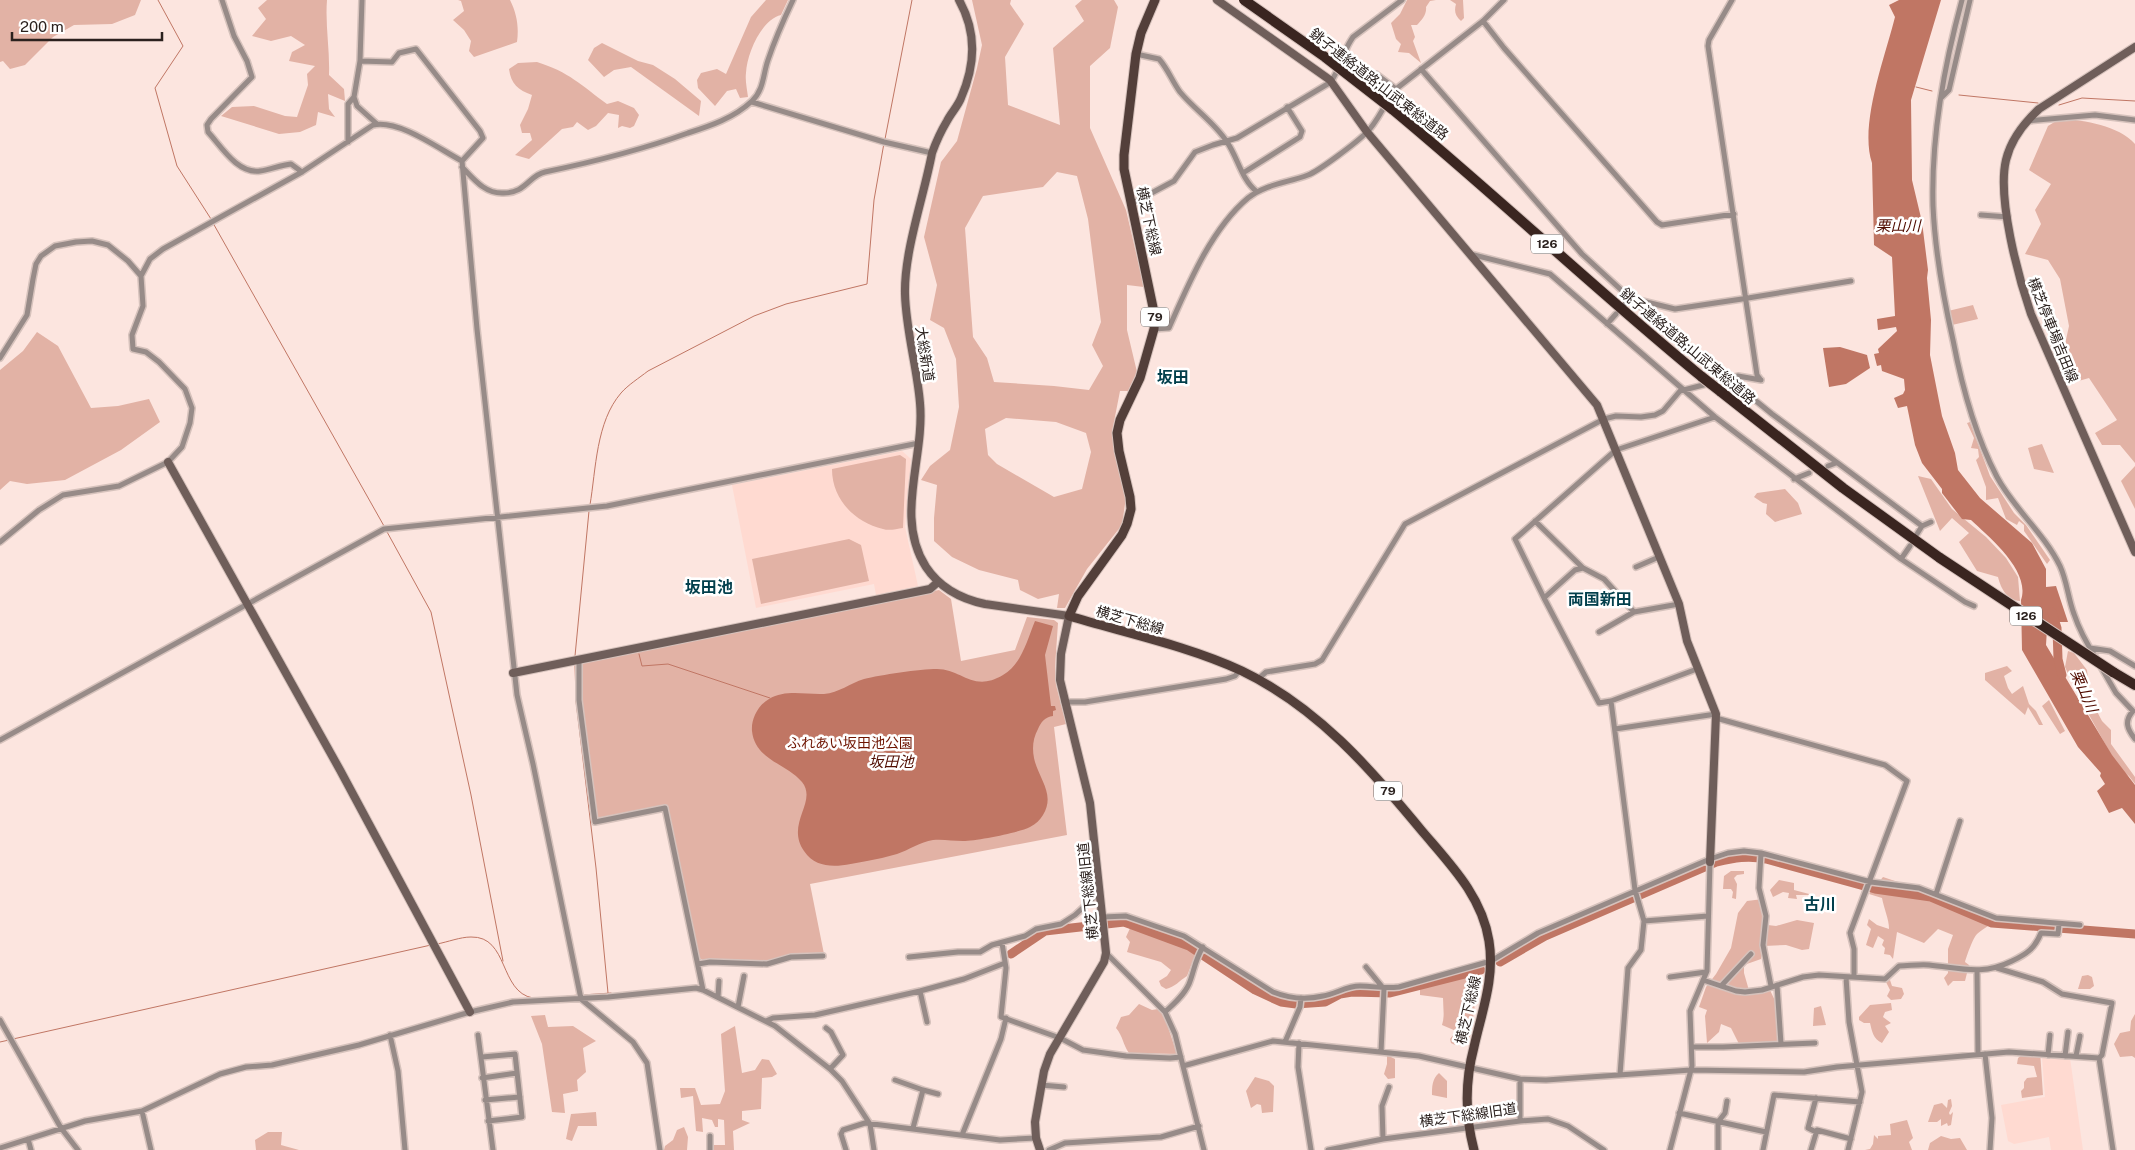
<svg xmlns="http://www.w3.org/2000/svg" width="2135" height="1150" font-family="'Public Sans','Noto Sans JP',sans-serif">
<style>
.built{fill:#ffdad1}
.green{fill:#e2b2a5;fill-rule:evenodd}
.water{fill:#c07664}
.lines{fill:none;stroke-linecap:round;stroke-linejoin:round}
.stream{stroke:#c07664;stroke-width:1}
.river{stroke:#c07664;stroke-width:9}
.street-casing{stroke:#d6c2bc;stroke-width:8}
.secondary-casing{stroke:#d6c2bc;stroke-width:10}
.primary-casing{stroke:#d6c2bc;stroke-width:11}
.highway-casing{stroke:#d6c2bc;stroke-width:12}
.street{stroke:#978b88;stroke-width:5}
.secondary{stroke:#6f5e5a;stroke-width:8}
.primary{stroke:#533f3a;stroke-width:9}
.highway{stroke:#3a2520;stroke-width:10}
.highway-bridge-casing{stroke:#d6c2bc;stroke-width:12;stroke-linecap:butt}
.highway-bridge{stroke:#3a2520;stroke-width:10}
.labels{text-anchor:middle;stroke-width:5;stroke-linejoin:round;paint-order:stroke}
.shield{fill:#fff;stroke:#6b6462;stroke-width:1}
.shield-label{font-size:12px;font-weight:bold;fill:#2b211e}
.street-label{font-size:14px;fill:#2b211e;stroke:#fff}
.park-label{font-size:14px;fill:#6e1400;stroke:#fff}
.water-label{font-size:15px;font-style:italic;fill:#500c00;stroke:#fff}
.quarter-label{font-size:16px;font-weight:bold;fill:#023f4c;stroke:#fff}
</style>
<rect width="100%" height="100%" fill="#fce5df"/>
<path class="built" d="M902,451L911,459L905,527L918,586L876,595L874,584L756,608L732,485Z
M2042,1057L2070,1058L2083,1150H2051L2049,1137L2014,1144L2008,1141L2001,1105L2045,1097Z"/>
<path class="green" d="M0,0H141L135,15L112,24L74,25L53,37L25,65L10,69L3,61L0,62Z
M267,0H327C325,25 330,50 329,75L344,89L345,101L328,94L329,109L335,117L318,112L316,125L300,132L279,134L221,116L232,107L254,106L285,116L297,117L308,85L307,74L315,66L289,61L292,52L305,45L291,36L271,41L252,36L266,19L258,8Z
M458,0H510C517,14 519,27 517,42L474,57L469,51L471,41L464,30L453,20L464,11L461,1Z
M766,0H788L781,15C761,20 747,54 746,73C745,80 747,89 748,97L740,98L736,89L727,91L715,106L698,88L697,80L701,73L717,69L726,74L751,17Z
M972,0H1011L1010,4L1024,24L1005,57L1008,105L1060,125L1053,48L1084,21L1075,6L1082,0H1114L1118,7L1110,48L1090,66V128L1126,210L1144,287L1127,285V330L1137,372L1128,391H1120L1112,432L1126,497L1122,525L1087,569L1065,608H1057L1059,594L1038,599L1020,590L1018,580L979,570L952,557L934,541V518L937,485L921,480L930,466L950,450L959,407L956,359L944,328L930,320L937,285L924,237L941,162L957,141L977,68L982,45ZM1057,172L1077,176L1088,219L1101,322L1092,345L1103,366L1089,390L1054,386L994,382L987,358L973,337L965,228L983,196L1043,187ZM1006,418L1056,422L1086,433L1091,452L1082,489L1054,497L997,464L988,455L985,429Z
M1407,0H1436L1430,1L1426,7C1427,14 1422,20 1417,25H1411L1415,37L1413,41L1421,63L1409,53L1398,52L1401,44L1396,39L1391,23L1400,14Z
M1450,0H1463L1464,18L1461,21C1455,16 1454,11 1456,4Z
M602,43L638,61L653,65L675,79L701,101L699,116L631,67L614,70L604,77L588,60L594,48Z
M537,62C569,72 581,85 607,104L618,101L634,108L639,115L634,126L630,128L622,126L618,128L619,115L608,113L596,126L588,130L577,122L573,127L562,129L529,159L515,155L532,140L530,133H522L520,125L528,109L532,95C518,90 511,84 509,69L518,63Z
M2061,118C2085,121 2118,125 2135,144V463L2120,445H2102L2095,433L2117,420L2089,378L2075,382L2064,349L2069,326L2060,279L2048,260L2025,254L2041,224L2035,210L2051,184L2029,170L2048,126Z
M1973,305L1978,319L1952,325L1948,311Z
M37,332L58,346L91,408L118,406L149,399L160,422L121,450L65,480L27,484L10,481L0,490V370L23,351Z
M1970,422L1990,476L2014,513L2026,525L2050,560L2047,564L2024,531V525L2019,521L2017,525L2006,519L1998,498L1986,500V487L1976,460L1979,457L1978,449L1971,448L1974,438L1967,423Z
M2042,444L2054,473L2034,469L2028,448Z
M900,455L906,459L903,528C896,529 889,531 883,529C854,522 832,499 832,469Z
M2135,466V509L2121,481Z
M1918,476L1931,479L1952,509L1986,537L2006,558L2018,577L2020,601C2007,600 2001,589 1998,577L1977,571L1959,542L1969,533L1952,518L1940,531Z
M1785,489L1798,503L1802,514L1775,522L1766,514L1767,504L1763,503L1754,497L1757,493Z
M849,539L861,545L869,581L761,604L752,559Z
M939,590L951,599L961,661L1015,650L1027,617L1054,620L1058,623L1055,667L1056,685L1066,724L1054,727L1067,835L810,884L824,954L789,955L767,962L703,960L699,958L667,805L597,819L581,699V663Z
M2068,651L2074,653L2087,670L2090,698L2102,721L2111,730V744L2135,777V784L2129,776L2118,767L2079,697L2065,667Z
M2007,666L2012,671L2004,676L2008,688L2012,694L2023,686L2029,704L2036,711L2043,725H2039L2028,707L2025,715L1985,680V673Z
M2049,700L2065,731L2060,734L2042,706Z
M1731,871H1744V874L1737,875L1734,878L1737,884L1736,899L1732,898L1733,892L1731,889H1723L1724,876Z
M1883,877L1934,894L1988,926C1984,929 1980,931 1977,934C1973,938 1967,955 1965,962L1969,965L1965,981H1953L1948,986L1944,978L1948,973V949L1953,935L1938,929L1924,943L1897,932L1893,959L1890,955L1884,954L1885,948L1882,945L1884,940L1878,936L1873,948L1866,945L1871,929L1867,925L1869,919L1877,925L1889,929C1889,919 1884,909 1882,898L1869,894Z
M1779,880L1794,883V890L1813,895H1796L1797,899L1788,898L1789,893L1783,892L1773,897L1770,890Z
M1763,899L1768,925L1776,926L1797,920L1814,923L1809,949L1802,950L1786,945L1764,946L1762,947L1761,959L1744,965V973L1750,994L1769,988L1778,1007V1041L1739,1044L1731,1028L1721,1024L1719,1032L1707,1043L1705,1016L1707,1010L1699,1007L1706,987L1716,974L1731,948L1738,913L1747,901Z
M1131,926L1187,947L1196,953L1187,976C1179,981 1175,987 1166,989L1161,986L1159,981L1167,976L1171,970L1161,962L1127,952L1130,942L1126,937Z
M1473,975L1478,985L1470,1037L1461,1040L1455,1045L1451,1043L1450,1039L1456,1031L1442,1025C1445,1016 1443,1007 1443,998L1420,995V989Z
M2088,975L2092,977L2094,986L2090,989H2078L2082,976Z
M1890,980L1892,986L1902,988L1904,994L1901,999L1891,1000L1887,996L1890,990L1886,982Z
M1891,1003L1892,1010L1885,1012L1883,1017L1891,1023L1885,1026L1889,1032L1882,1043C1873,1039 1872,1031 1870,1023H1864L1859,1020V1017L1870,1005Z
M1139,1004L1152,1010L1158,1009L1164,1015L1177,1054L1129,1053C1123,1045 1123,1036 1116,1028L1121,1017L1129,1015Z
M1821,1006L1826,1025L1813,1026L1814,1008Z
M2135,1014V1058L2132,1056L2120,1057L2114,1044L2120,1033L2130,1031L2131,1021Z
M545,1015L548,1027L573,1026L596,1041L583,1048L586,1072L577,1080L578,1091L563,1094L565,1113L552,1112L542,1044L531,1016Z
M735,1026L742,1073L755,1070L762,1059L769,1060L777,1074L772,1077L762,1078L761,1109L742,1111V1120L750,1123L733,1131L734,1150H713V1145H725L724,1120L718,1119V1127H715L712,1120L702,1118L703,1132L696,1131L693,1096L681,1098L680,1088H695L701,1105L720,1104L725,1091L721,1034Z
M2040,1051L2043,1095L2022,1098L2021,1091L2024,1088V1082L2027,1078L2037,1077L2034,1066L2017,1064L2018,1058L2022,1055Z
M1387,1055L1395,1059V1078L1388,1079L1384,1074L1387,1064Z
M1439,1073L1447,1081V1098L1432,1095C1432,1087 1432,1079 1439,1073Z
M1255,1077L1269,1081L1274,1086L1273,1112L1262,1113L1261,1105L1257,1104L1251,1108L1246,1091Z
M1951,1099L1952,1106L1949,1113L1950,1115L1953,1112L1951,1125L1948,1126L1947,1123L1941,1126V1119L1937,1122H1928L1934,1105L1942,1103L1947,1108L1948,1100Z
M596,1112L597,1126H578L572,1141L566,1139L571,1114Z
M1907,1120L1913,1138L1909,1142L1912,1150H1865L1870,1149L1873,1144L1874,1135L1878,1139V1136L1891,1135L1890,1124Z
M684,1127L688,1137L687,1150H664L665,1146L673,1140L677,1130Z
M268,1132H282L281,1145L299,1150H256L255,1140Z
M1941,1136L1951,1139L1960,1138L1967,1150H1928L1930,1143Z"/>
<path class="water" d="M1899,0H1941L1911,100L1912,180L1922,222L1928,270L1927,278L1931,320L1930,355L1942,416L1955,453L1958,470L1980,498L2032,543L2046,569V587L2056,586L2068,622H2053L2047,629L2046,645L2112,755L2135,785V824L2122,808L2109,813L2097,791L2105,784L2100,776L2101,773L2078,747L2022,650L2021,600C2031,571 1989,537 1971,520L1962,519L1942,493V489L1922,463L1915,445L1907,406L1898,408L1894,398L1903,394L1905,390L1904,379L1882,371L1881,365L1877,366L1874,354L1879,353L1878,349L1897,331L1896,327L1878,330L1877,319L1895,316L1892,257L1874,245L1872,163C1859,125 1885,57 1895,17L1889,5Z
M1840,347L1867,355L1870,368L1846,384L1829,387L1823,348Z
M1035,621L1053,626L1045,655L1051,706H1055L1056,710L1053,711V716C1045,717 1041,722 1038,729C1033,738 1032,748 1034,758C1038,778 1056,794 1043,815C1040,820 1036,824 1030,827C1018,833 977,841 963,841C953,841 943,839 933,840C920,842 909,850 897,854C887,857 877,859 867,861C845,865 819,873 804,851C785,823 818,802 802,782C786,763 755,760 752,731C751,719 758,705 769,699C786,689 806,695 824,694C839,693 850,683 864,679C880,675 920,669 937,669C962,669 973,693 1003,675C1022,664 1027,640 1035,621Z"/>
<g class="lines">
<path class="stream" d="M158,0L183,46L155,88L177,166L211,219
M1916,87L1932,91
M1959,95L2038,103
M2059,105L2082,98L2135,101
M885,139L912,0
M213,223L384,526
M590,505C596,469 596,422 621,393C628,385 639,378 648,371L754,316L786,304L867,284L874,200L884,143
M386,530L431,612L471,795L503,961
M639,654L642,666L668,664L770,698
M575,656L589,511
M575,663L576,701L596,868L608,993
M437,944C448,942 460,937 471,937C509,936 499,992 533,998C547,1000 565,996 579,995
M583,995L611,993
M13,1039L431,945
M0,1042L9,1040"/>
<path class="river" d="M2052,612L2057,628L2058,659L2062,675
M1011,954L1045,931L1124,922L1189,946L1255,990L1281,1002L1296,1004L1325,1002L1340,994L1352,992L1390,993L1481,970
M1500,962L1545,936L1716,862C1734,858 1748,855 1766,859L1875,889L1931,897L1992,923L2135,934"/>
<g class="street-casing">
<path id="street" d="M222,0L234,36L247,61L252,77L211,119L207,125L208,132C221,146 237,174 260,171C270,170 280,165 291,164L302,172
M362,0L360,61L354,97L357,106L377,124
M1732,0L1709,40L1708,46L1757,375L1760,379
M1962,0C1944,66 1931,137 1933,206C1935,251 1943,296 1953,340C1962,387 1975,435 1997,477C2014,509 2044,533 2060,566C2067,581 2068,598 2074,614C2079,629 2087,644 2096,658
M1483,21L1504,48L1657,222L1662,225L1734,214
M1136,54L1159,59C1168,69 1172,81 1180,92C1195,110 1215,123 1227,142C1238,158 1241,179 1257,192
M360,61L392,62L399,53L416,49L480,131L483,138L462,161L477,329L517,695L533,764L581,999L633,1042L647,1063L660,1150
M1421,69L1582,254L1630,298L1772,414L1922,526
M1396,89L1376,74L1363,77L1345,66C1342,55 1347,46 1353,37L1402,0
M1941,98L1949,90L1970,0
M752,102L884,142L932,153
M2027,121L2095,115L2135,120
M348,142V104L354,97
M462,167C474,179 484,193 502,193C526,194 529,175 545,172C593,162 641,150 688,133C710,126 734,118 752,101C764,90 763,74 768,60C775,39 784,19 793,0
M1243,173L1300,137L1302,131L1287,107
M1131,204L1174,181L1195,152L1213,145L1237,138L1331,82L1343,60
M1981,215L2008,217
M1470,254L1550,274L1715,417L1901,559L1965,602L1974,606
M141,276L150,259L163,249L302,172L373,125C399,119 439,149 462,161
M1625,304L1630,298L1675,309L1742,299L1851,281
M1607,324L1616,314
M1154,329L1169,328C1188,285 1211,229 1248,198C1266,184 1287,183 1308,175C1319,171 1357,142 1366,133C1378,122 1385,102 1396,89L1483,21L1504,0
M0,358L27,315L33,279L36,264L41,256L55,246L76,242L92,241L108,245L128,261L141,276L143,306L132,335L133,349L146,352L159,362L185,389L192,408L190,423L182,447L168,462L119,486L63,495L39,510L0,542
M1828,466L1836,463
M1794,479L1809,473
M1535,521L1583,568
M1917,534L1922,526L1931,522
M1901,559L1910,546
M1636,567L1659,557
M1544,598L1575,570L1583,568L1604,579L1634,612
M1599,632L1634,612L1679,604
M2090,648L2110,651L2135,666
M579,660V700L595,822L665,808L703,990
M2101,667L2116,693L2133,711C2124,721 2127,729 2135,739
M1697,669L1611,701L1599,703L1544,598L1515,539L1616,450L1715,417
M1258,679L1266,672L1315,664L1322,660L1405,524L1604,419L1616,416L1641,417L1655,415L1663,411L1680,391L1738,376L1761,380
M1611,701L1635,890L1644,921L1641,950L1628,968L1620,1075
M1064,702H1085L1226,679L1235,676L1240,670
M1716,718L1885,765L1907,781L1850,933L1854,949V977
M1615,729L1716,714
M0,740L384,529L607,506L919,443
M1761,853L1759,888L1766,916L1763,945L1771,986
M1936,894L1960,821
M1103,917L1126,916L1184,936L1273,992C1288,998 1306,1000 1323,996C1336,994 1346,986 1360,986C1375,986 1382,989 1399,987L1491,961L1538,933L1710,859L1728,853L1744,851L1761,853L1871,882L1919,888L1996,918L2080,925
M1644,921L1708,916
M1002,943L1006,968L1001,1017L1060,1038L1083,1050L1126,1056L1170,1058L1181,1057
M1106,953L1165,1012L1175,1034L1204,1150
M909,957L958,952H980L992,945L1025,936L1036,929L1061,924L1075,915L1100,892
M698,964L710,962L767,964L791,957L823,956
M1366,967L1384,989L1381,1052
M1997,968L2043,982L2062,994L2112,1003L2102,1055L2099,1058L2113,1150
M1977,971L1978,1054
M1670,977L1706,972
M1846,977L1849,1022L1862,1092L1848,1150
M1703,980L1736,991L1745,992L1762,990L1803,977L1819,975L1885,979L1899,966C1909,966 1919,964 1929,965C1961,968 1982,976 2012,961C2027,954 2035,948 2041,933L2058,934L2059,924
M1777,985L1781,1044
M1721,986L1751,954
M920,991L927,1022
M718,997L719,981
M738,1007L744,976
M1165,1012C1174,1004 1184,995 1189,984C1194,972 1195,959 1203,947
M0,1020L61,1128L78,1150
M766,1021L773,1018L815,1015L920,991L964,979L1005,963
M826,1028L831,1032L843,1055L830,1069
M390,1035L398,1071L405,1150
M478,1035L493,1150
M1285,1042L1300,1007L1301,998
M1299,1043L1298,1067L1311,1150
M1692,1047H1723L1815,1043
M1985,1054L1992,1118L1990,1150
M2048,1055L2050,1035
M2065,1056L2068,1032
M2076,1056L2080,1036
M482,1057L515,1054L522,1117L488,1121
M1183,1066L1273,1041L1419,1056L1520,1079L1546,1080L1691,1070L1804,1072L1837,1067L2009,1052L2099,1058
M482,1078L517,1073
M895,1080L923,1090L913,1128
M1041,1085L1064,1087
M923,1090L938,1094
M485,1100L520,1097
M142,1111L151,1150
M1679,1113L1766,1132
M1520,1121V1079
M1816,1132L1808,1128L1816,1098
M962,1135L1001,1039L1006,1018
M710,1136V1150
M28,1139L31,1150
M1383,1139L1382,1106L1389,1087
M0,1148L85,1121L142,1111L220,1074L246,1067L272,1065L359,1045L470,1012L513,1002L608,997L696,988L703,990L775,1026L830,1069L842,1081L870,1124L874,1150
M846,1150L841,1134L843,1130L865,1123L1000,1140L1036,1138
M1049,1150L1065,1143L1161,1137L1199,1126
M1328,1150L1383,1139L1520,1121L1548,1119L1568,1126L1604,1150
M1670,1150L1692,1066L1690,1011L1707,971L1710,862
M1718,1150V1122L1725,1113L1727,1101
M1763,1150L1774,1095L1860,1102
M1811,1150L1817,1130L1851,1139"/>
</g>
<g class="secondary-casing">
<path id="secondary" d="M959,0C977,32 976,64 961,98C958,106 951,113 947,121C941,131 936,142 932,153C924,196 904,251 905,294C906,331 917,367 920,403C925,458 894,517 926,567C940,588 961,599 985,604L1069,616L1061,654L1060,680L1090,803L1106,953L1104,962L1050,1054L1044,1071L1035,1122L1036,1138L1040,1150
M1217,0L1330,80L1367,132L1597,405L1679,604L1687,641L1716,714L1710,862
M2135,47L2039,109C2024,123 2011,139 2006,160C1997,198 2018,276 2031,314L2135,552
M168,462L340,770L470,1012
M513,673L930,589L938,582"/>
</g>
<g class="primary-casing">
<path id="primary" d="M1155,0L1141,33L1136,54L1124,155V169L1155,317L1154,329L1140,378L1120,420L1117,433L1119,451L1130,497L1131,509L1127,524L1122,535L1078,596L1069,616C1126,633 1188,646 1242,671C1317,707 1370,768 1422,831C1450,864 1482,896 1489,941C1495,978 1482,1011 1474,1047C1465,1081 1465,1116 1474,1150"/>
</g>
<g class="highway-casing">
<path id="highway" d="M1392,109C1498,197 1597,291 1702,377
M1720,391L1843,488L1940,558
M2113,672L2135,685"/>
</g>
<use href="#street" class="street"/>
<use href="#secondary" class="secondary"/>
<use href="#primary" class="primary"/>
<use href="#highway" class="highway"/>
<g class="highway-bridge-casing">
<path id="highway-bridge" d="M1244,0L1325,57L1392,109
M1702,377L1720,391
M1940,558L2113,672"/>
</g>
<use href="#highway-bridge" class="highway-bridge"/>
</g>
<g class="labels">
<g class="shield">
<rect x="1531" y="234.5" width="32" height="19" rx="4"/>
<rect x="1141" y="307.5" width="28" height="19" rx="4"/>
<rect x="2010" y="606.5" width="32" height="19" rx="4"/>
<rect x="1374" y="781.5" width="28" height="19" rx="4"/>
</g>
<g class="shield-label">
<text x="1547" y="248">126</text>
<text x="1155" y="321">79</text>
<text x="2026" y="620">126</text>
<text x="1388" y="795">79</text>
</g>
<g class="street-label">
<text transform="translate(1379 84) rotate(38)" y="5">銚子連絡道路;山武東総道路</text>
<text transform="translate(1149 221) rotate(78)" y="5">横芝下総線</text>
<text transform="translate(2053 330) rotate(68)" y="5">横芝停車場吉田線</text>
<text transform="translate(1688 346) rotate(40)" y="5">銚子連絡道路;山武東総道路</text>
<text transform="translate(925 354) rotate(81)" y="5">大総新道</text>
<text transform="translate(1130 620) rotate(16)" y="5">横芝下総線</text>
<text transform="translate(1088 891) rotate(-96)" y="5">横芝下総線旧道</text>
<text transform="translate(1468 1010) rotate(-77)" y="5">横芝下総線</text>
<text transform="translate(1468 1115) rotate(-8)" y="5">横芝下総線旧道</text>
</g>
<g class="park-label">
<text x="850" y="748">ふれあい坂田池公園</text>
</g>
<g class="water-label">
<text x="1898" y="231">栗山川</text>
<text transform="translate(2084 691) rotate(67)" y="5">栗山川</text>
<text x="891" y="767">坂田池</text>
</g>
<g class="quarter-label">
<text x="1173" y="383">坂田</text>
<text x="709" y="593">坂田池</text>
<text x="1600" y="605">両国新田</text>
<text x="1820" y="910">古川</text>
</g>
</g>
<path d="M12 32v8h150v-8" fill="none" stroke="#2b211e" stroke-width="2.5"/>
<text x="20" y="32" font-size="15" fill="#2b211e" stroke="#ffffff" stroke-width="4" paint-order="stroke">200 m</text>
</svg>
